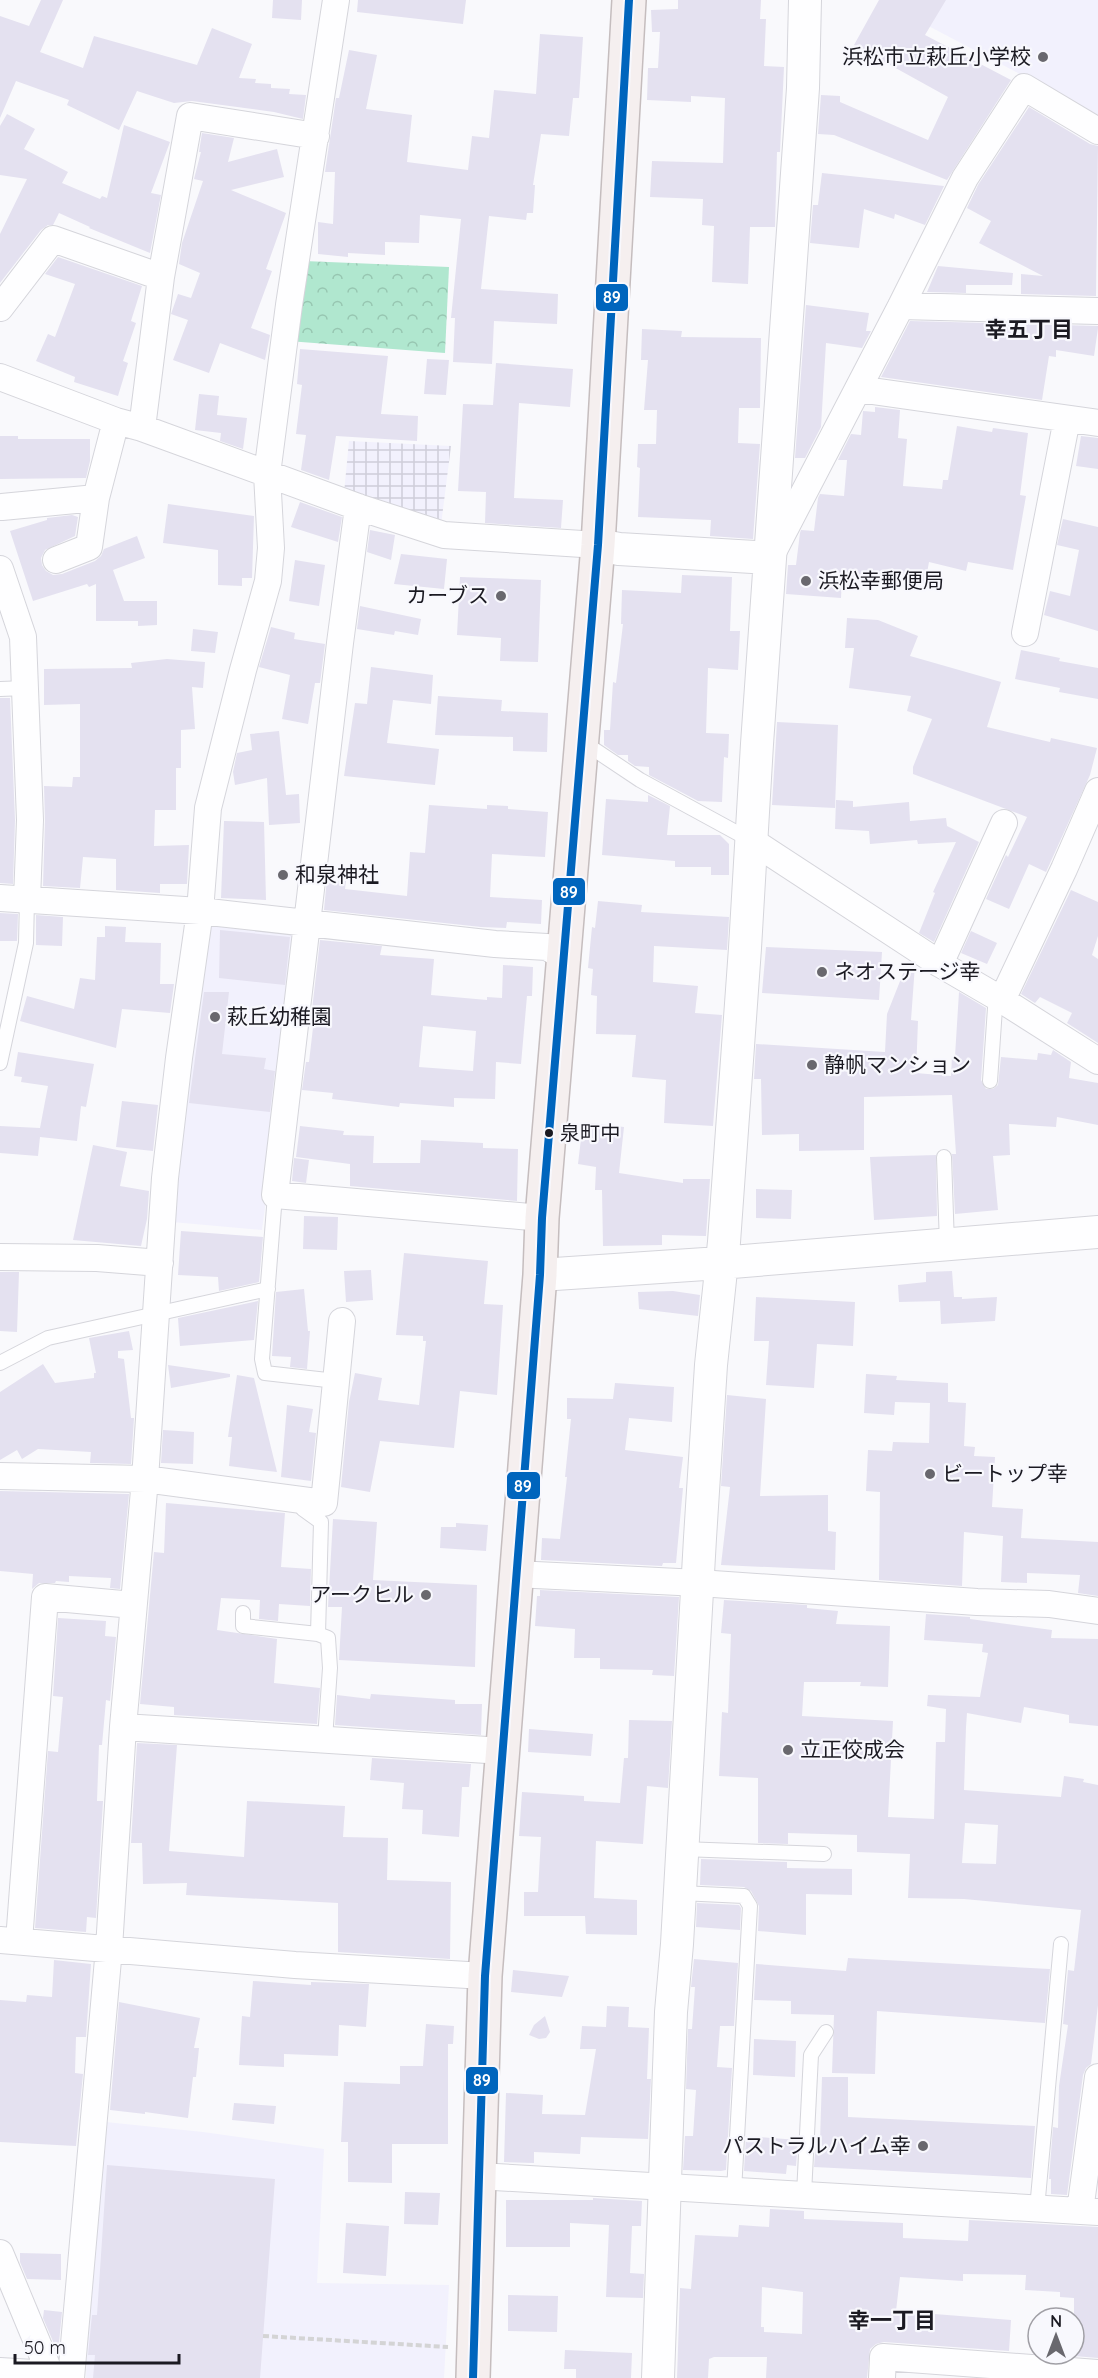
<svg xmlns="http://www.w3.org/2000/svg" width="1098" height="2378" font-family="Quicksand,'Noto Sans JP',sans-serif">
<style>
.built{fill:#f2f1fd}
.industrial{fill:url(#industrial-grid)}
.forest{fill:url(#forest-crowns)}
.building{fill:#e4e1f0;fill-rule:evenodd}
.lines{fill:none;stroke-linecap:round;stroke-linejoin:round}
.service-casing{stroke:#d5d5db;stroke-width:16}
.minor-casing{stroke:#d5d5db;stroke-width:28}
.tertiary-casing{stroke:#d5d5db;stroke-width:34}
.trunk-casing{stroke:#c5bdbe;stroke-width:36}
.path{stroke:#d4d4d5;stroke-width:4;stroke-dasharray:6 3;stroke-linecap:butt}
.service{stroke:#fefeff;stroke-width:14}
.minor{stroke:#fefeff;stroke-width:26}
.tertiary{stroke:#fefeff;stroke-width:32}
.trunk{stroke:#f5efef;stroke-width:33}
.bus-1-casing{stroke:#f8f8fd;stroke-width:12}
.bus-1{stroke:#0065bd;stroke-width:8}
.poi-dot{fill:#69686e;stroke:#f8f8fd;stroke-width:2}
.bus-dot{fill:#1b1a22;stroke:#f8f8fd;stroke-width:2}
.labels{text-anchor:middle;stroke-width:4.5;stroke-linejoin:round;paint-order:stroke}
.bus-label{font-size:20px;fill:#1b1a22;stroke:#f8f8fd;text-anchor:start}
.poi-label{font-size:21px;fill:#1b1a22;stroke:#f8f8fd;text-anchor:start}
.neighbourhood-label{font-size:22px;font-weight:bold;fill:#1b1a22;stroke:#f8f8fd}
.line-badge{stroke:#f8f8fd;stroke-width:2}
.badge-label{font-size:16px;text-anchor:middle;font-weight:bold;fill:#fff}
</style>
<defs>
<pattern id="industrial-grid" width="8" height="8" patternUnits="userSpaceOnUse" patternTransform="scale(1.5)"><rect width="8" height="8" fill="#f2f1fd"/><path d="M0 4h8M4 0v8" fill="none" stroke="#cfced9"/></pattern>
<pattern id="forest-crowns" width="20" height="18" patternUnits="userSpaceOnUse" patternTransform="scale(1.5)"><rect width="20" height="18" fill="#b0e7cf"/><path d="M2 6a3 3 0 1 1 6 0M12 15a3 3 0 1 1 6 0" fill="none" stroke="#97c6b1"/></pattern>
</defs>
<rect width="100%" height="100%" fill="#f9f9fc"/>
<path class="built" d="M879,0H1098V115Z
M203,925L301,933L262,1230L172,1222Z
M96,2121L203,2132L324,2149L317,2283L449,2285L444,2378H86Z"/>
<path class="industrial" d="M349,441L451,446L441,525L344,493Z"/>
<path class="forest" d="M304,261L449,267L445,353L288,341Z"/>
<path class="building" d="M41,0H63L40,52L83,68L94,36L197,65L212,28L252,44L239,78L256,79L255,83L271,84V88L290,89L289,94L306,95L303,119L274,112L192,101L174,103L137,91L119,130L67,105L69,100L16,81L0,118V16L29,26Z
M273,0H302L301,20L272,18Z
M358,0H466L463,24L357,12Z
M678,0H761L760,19H766L764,66L784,67L780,152H777L775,227H750L748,284L712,282L714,226L702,225L703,199L650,197L652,161L723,163L725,98L691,96V102L647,100L648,68H658L660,32H652L651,10L678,9Z
M879,0H946L925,35L1011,80L947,180L834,135L818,134L821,95L840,96V102L928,140L948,97L854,45Z
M540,34L583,37L579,98H573L569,136L541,134L533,185H535L533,213H527L526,220L489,216L481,289L558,294L557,324L494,321L492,364L453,362L455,318H451L461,219L420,215L419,243L385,242V255L348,253V257L318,254V222L333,224L335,172H325L336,98H339L349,50L377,55L366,109L412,115L407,162L468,170L472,136L489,138L494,90L536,94Z
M1029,107L1090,144L1098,146L1096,296L1021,294V274L1043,276L979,243L991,221L967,208L978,185Z
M7,114L35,129L24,149L68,172L62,183L100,199L102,196L107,198L124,125L170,142L151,193L161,195L150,253L89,228L90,227L59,213L53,225H48L41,230L0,283V234L27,179L0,175V126Z
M202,133L234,138L228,162L277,149L284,177L231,190L286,213L266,269L272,271L251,328L270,335L265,360L220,343L209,373L173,360L188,320L171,314L178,294L191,298L200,273L179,264L182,243L203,181L194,179L201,152H199Z
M822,173L944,186L925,225L895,214L894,219L864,209L859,248L810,243L813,205H818Z
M58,257L142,286L131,321L136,323L123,361L128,363L118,396L74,382L75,377L36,361L48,334L55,337L75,284L45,274Z
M938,266L1013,273L1012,285H966V293L927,292Z
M806,305L869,313L866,331H871L862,348L826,343L821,427L805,458H795Z
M910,321L1098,326V328L1094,356L1056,350V357L1049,356L1042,400L881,377Z
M642,329L682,331L681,337L761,338L760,408H739L738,443L760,444L753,539L710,536L711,520L638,517L640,468L637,467L638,444H656L657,410H644L648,360H641Z
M300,349L388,356L381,414L418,416L417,441L336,436L329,480L301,470L306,435L296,434L302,385L297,384Z
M427,359L449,360L446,395L424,394Z
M496,363L573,369L570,407L519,403L514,498L563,500L561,528L485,523L486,492L458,491L463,404L493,405Z
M199,394L219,396L217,415L247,418L243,449L220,441L221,433L195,430Z
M875,407L900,410L898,438L907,439L903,486L942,489L943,480H948L957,426L992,432L993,428L1028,433L1020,495L1026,496L1013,570L968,562L966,571L929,562L925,584L889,578L842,577L841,598L786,594L788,565H796L800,533L801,530L814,531L818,498L820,494L844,496L847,460H838L851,434L861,435L863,411L875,412Z
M0,436H18V439H90V461L86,478L0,479Z
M1081,436L1098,438V469L1076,466Z
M300,502L342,517L338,542L291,527Z
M168,504L254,516L252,578H242V586L218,585V550L163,543Z
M72,515L78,517L75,536L45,550L41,558L42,565L46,571L53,575L62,574L95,561L101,556L104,549L137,536L145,558L113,570L124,601H157V625L138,626V621H96V584L89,587L87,584L33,601L10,531L47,520V518Z
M1063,519L1098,527V631L1044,615L1050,591L1070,596L1079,550L1057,545Z
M370,530L395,535L391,560L367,552Z
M401,554L447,559L444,589L394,584Z
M295,560L325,565L319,606L289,601Z
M682,575L732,577L730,631H740L738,670L708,668L706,733L729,734L728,758L724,757L722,802L698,801L649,775V767L635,766L628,761V755H618L604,745V730H610L613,682L616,683L623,624H621L622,590L681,593Z
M460,577L541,580L538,662L500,661L501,638L457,635Z
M360,606L421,619L418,635L395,631L394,635L357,629Z
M847,618L878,620L918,636L910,656L1001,682L987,727L1050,742L1051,738L1097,748L1090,775L1046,872L1029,864L1009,909L986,899L1006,855L1008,857L1027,817L913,774V767L932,719L907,711L911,696L849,688L854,648H845Z
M271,627L295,633L294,639L325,644L320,683H315L308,724L282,719L290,675L259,667Z
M193,629L218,632L215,653L191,651Z
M1021,650L1060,658L1059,661L1098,668V699L1059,692L1060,688L1015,679Z
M167,659L205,662L203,688L192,687L195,729L181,730V768H176V810H155L154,846L189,845L187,884H160V893L116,890V859L83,857L80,888L43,886L45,821L44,786L72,787L73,777H80V704L44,705V669L132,668L131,663Z
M371,667L433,675L431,704L393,700L387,743L439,749L435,785L344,776L355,703L367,704Z
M438,696L502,700L501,711L548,713L547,752L513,751V737L435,735Z
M0,698H10L15,820L13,884L0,883Z
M777,722L838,725L835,808L772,805Z
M279,731L286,795L299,794L300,823L269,825L267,778L235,785L233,772L237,753L252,750L250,734Z
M648,795L670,806L667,835H720L729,844V875H711V867H675V861L602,855L606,799L648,802Z
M836,800L853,801V807L909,802L910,821L946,818L947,826L979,842L934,942L919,933L935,893L933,892L956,842L918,844L917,840L870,844L869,831L835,829Z
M429,805L487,809V805L508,806V809L548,812L545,857L492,854L490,897L542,900L541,924L507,922L506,928L481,927L324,910L327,878L346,881L345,889L407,896L410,852L425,853Z
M224,821L264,822L266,900L221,898Z
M1071,890L1098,902V936L1092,955L1098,959V1043L1067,1023L1072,1013L1040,997L1035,1003L1021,994Z
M598,901L642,905L641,912L729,917L727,950L654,946L653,982L698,986L695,1013L722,1015L713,1126L664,1123L666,1080L632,1077L636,1035L596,1034L597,996L591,995L593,969L588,968L592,927L595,928Z
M0,913L18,914L17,941H0Z
M36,915L63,917L62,946L36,945Z
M105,926L126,927L125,942L161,943L160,984H174L170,1013L122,1009L116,1048L20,1021L27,996L74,1009L80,978L95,980L97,937H105Z
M220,930L290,937L285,985L219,978Z
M971,931L997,943L987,964L961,953Z
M320,940L382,946L380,955L434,959L431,995L487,1000V997L502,998L503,965L533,967L532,996H527L521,1064L496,1062L495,1099L454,1098V1107L400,1103L399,1107L332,1099L333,1093L302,1090L306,1062H309L314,1019H311ZM423,1026L476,1031L473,1071L419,1067Z
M766,947L882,952L879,1000L762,993Z
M908,961L915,965L911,1020L918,1021L916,1073L951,1076L952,1056H955L959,992L986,1008L981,1080L986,1089H993L998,1085L1001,1057L1037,1060L1038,1053L1051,1055L1053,1050L1071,1062L1069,1078L1098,1083V1125L1057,1117L1056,1127L1009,1124L1010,1155L993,1156L998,1210L955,1214L952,1154H956L952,1095L864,1097V1150L799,1151V1134L762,1135L761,1079H754L756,1044L885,1052L887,1014Z
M204,992H229L222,1054L266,1058L264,1069L275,1071L270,1112L189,1103Z
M18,1052L94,1064L86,1107L81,1106L77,1141L40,1137L38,1156L0,1153V1126L40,1128L48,1086L21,1082L22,1077L14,1076Z
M122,1101L158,1105L153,1151L116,1147Z
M583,1122L624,1127L619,1173L683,1183V1179H710L706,1236L662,1235V1245L603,1246L602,1190H595L596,1167L578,1164Z
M300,1126L344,1131L343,1135L374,1136L373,1163H420L421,1140L483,1143V1148L518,1149L517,1201L350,1186V1164L296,1157Z
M93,1145L127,1152L120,1186L149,1191L147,1219L141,1246L73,1240Z
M936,1155L937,1216L874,1220L870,1157Z
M294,1158L309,1160L306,1183L292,1181Z
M756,1189L792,1190L791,1219L756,1218Z
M304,1216L338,1217L337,1250L303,1249Z
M181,1231L263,1237L259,1282L219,1291L218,1277L178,1275Z
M404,1253L488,1261L484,1304L503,1305L497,1395L460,1391L454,1448L380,1441L370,1492L341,1487L349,1402L355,1373L382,1378L378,1400L419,1405L426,1341H423V1336L396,1335Z
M371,1270L373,1300L346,1302L344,1271Z
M952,1271L954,1297H962V1299L997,1297L995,1321L941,1324L940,1301L899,1302L898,1285L926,1282V1272Z
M0,1272H19L17,1332L0,1331Z
M304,1289L308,1331H310L307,1369L290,1367L291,1357L272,1356L276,1292Z
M673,1291L700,1295L698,1316L639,1309L638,1292Z
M756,1297L855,1302L853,1346L817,1344L814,1388L766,1385L769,1341H754Z
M258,1301L254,1340L180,1346L178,1318Z
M129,1331L133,1350L118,1351V1358L124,1359L131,1418H134L131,1464L90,1463L91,1452L38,1449L22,1459L17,1450L0,1460V1392L43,1364L55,1383L94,1378V1373H96L89,1338Z
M168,1365L230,1374V1377L171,1388Z
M866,1374L897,1376L896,1380L948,1383V1402L966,1403L964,1446L975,1447L974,1456L995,1457L992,1507L1023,1509L1021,1538L1098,1542V1596L1078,1593L1080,1575L1027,1573V1583L1001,1582L1003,1536L964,1532L962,1586L879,1580L880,1492L866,1491L868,1450L892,1451L893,1442L929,1443L930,1403L895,1402L894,1415L864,1413Z
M237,1375L254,1378L277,1472L229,1466L232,1437H228Z
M615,1383L674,1387L672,1422L629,1418L625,1450L683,1457L679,1488H683L676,1563H663L662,1566L541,1560L542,1538L560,1539L567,1477H565L571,1419H567V1398L613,1399Z
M727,1395L766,1399L760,1496L828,1495V1531L836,1532L835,1570L721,1565L730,1487L721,1486Z
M287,1405L313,1409L309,1432L316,1433L311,1481L281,1477Z
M163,1430L194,1432L193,1464L161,1463Z
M0,1491L129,1494L120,1589L110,1588L111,1578L69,1576V1582L56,1581L55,1583H39L32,1589L33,1574L0,1571Z
M166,1503L285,1513L281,1567L311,1569L310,1606L279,1604L278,1621L259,1619L260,1600L221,1598L217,1630L277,1639L274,1683L320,1688L317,1724L174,1715V1707L140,1704L154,1552L164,1553Z
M333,1519L377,1522L373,1580L477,1585L475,1667L339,1660L342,1607H328Z
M456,1523L488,1525L486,1551L440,1548L441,1527H456Z
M540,1590L679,1597L674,1676L652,1675L653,1670L600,1669V1658H574L575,1629L535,1626L537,1596H540Z
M724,1600L807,1605V1608L838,1611L836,1624L890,1626L888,1687L860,1686L861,1682H804L802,1716L893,1721L888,1817L934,1819L936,1742H945L946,1709L927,1706L928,1695L980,1697L988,1653L982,1652L983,1644L924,1640L926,1614L970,1617V1619L1052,1630L1051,1638L1098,1639V1726L1069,1723V1715L1024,1707L1021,1723L967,1713L966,1727L964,1790L1061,1797L1064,1776L1084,1779L1083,1782L1098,1785V2005L1091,2064L1086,2068L1083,2075L1067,2195L1051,2194V2179H1049L1053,2127L1058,2128L1059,2086L1068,2025L1063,2024L1068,1970L1074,1971L1081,1910L964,1899L908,1898L910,1854L857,1852V1835L788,1833V1844L758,1843V1778L719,1776L722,1712L728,1713L731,1634L721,1633ZM965,1823L998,1825L996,1864L962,1863Z
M58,1618L106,1621L105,1636L116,1637L110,1701L106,1700L102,1745H99L97,1801H103L96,1918L87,1917L86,1932L35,1928L48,1751L58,1752L63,1697L53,1696Z
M371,1694L455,1700V1704H482L481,1735L335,1725L337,1695L370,1699Z
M629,1720L672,1721L668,1788L647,1786L643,1844L596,1841L594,1898L637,1900V1935L586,1934L585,1916H524V1892H538L541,1837L519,1836L522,1792L584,1796V1801L620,1803L624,1758H628Z
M529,1729L593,1734L591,1756L528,1752Z
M137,1743L177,1745L169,1851L244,1857L247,1801L345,1806L343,1837L388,1838L387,1880L451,1882L450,1959L338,1952V1903L186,1895L187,1883L143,1884L142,1843H131Z
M372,1758L471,1764L469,1787H462L459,1837L422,1834L423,1810L402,1809L404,1783L370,1780Z
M701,1859L787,1862V1868L852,1869V1895L806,1894V1935L758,1931L759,1906L751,1891L744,1887L700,1885Z
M697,1903L739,1905L741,1908L740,1930L696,1927Z
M848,1958L1050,1969L1045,2023L877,2011L875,2074L832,2073L834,2015L791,2014V2001L754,2000L756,1964L846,1971Z
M694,1959L738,1963L734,2026H720L717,2067L732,2068L726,2170L721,2171L683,2170L685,2136H693L696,2090L686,2089L688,2029H692L695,1987H691Z
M54,1960L91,1964L86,2037H76L75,2073L83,2074L76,2146L0,2142V2000L26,2002L27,1995L52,1997Z
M513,1970L569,1976L562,1997L511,1992Z
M253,1981L311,1985V1982L369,1984L366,2027L339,2025L338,2056L284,2054V2067L239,2065L242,2016L250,2017Z
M119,2002L200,2018L194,2048H199L196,2077H193L188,2118L145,2112V2114L110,2110Z
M607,2006L629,2007L628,2027L649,2028L647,2079H651L648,2139L581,2137L580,2154L534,2152V2163L504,2162L506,2093L543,2095L542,2114L585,2115L596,2049H580L582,2026L606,2027Z
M545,2016L550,2032L546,2038L539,2039L529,2035L534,2025Z
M426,2024L454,2026L453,2044H448V2144H392V2183L348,2182V2142H341L344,2082L400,2084V2066H423Z
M754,2039L796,2041L795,2077L753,2075Z
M822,2077H848V2117L1035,2126L1031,2178L814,2167L816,2141H820Z
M234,2103L276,2106L274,2124L232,2120Z
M746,2136L798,2140L796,2166L787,2165L786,2174L744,2171Z
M107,2165L275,2179L260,2378H93L95,2355H88L92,2315H97Z
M405,2192L440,2193L438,2225L404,2224Z
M593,2198L642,2201L641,2226H632L630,2273L644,2274L643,2298L606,2297L609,2225L570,2223V2247H506V2200H593Z
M770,2209L804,2211V2219L903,2223V2238L968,2241L969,2220L1098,2227V2358L1074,2356V2298L1060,2297V2292L1025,2290L1026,2275L963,2274V2281L900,2277L896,2311L1011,2320L1009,2351L884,2342L876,2344L870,2349L867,2378H766L767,2357H714L709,2359L708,2378H677L680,2288L691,2289L695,2235L738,2237L739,2225L769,2227ZM762,2287L803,2292L802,2334L764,2332V2327H761Z
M346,2223L389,2226L386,2276L343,2273Z
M20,2253L61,2254V2280L27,2279L20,2262Z
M508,2295L558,2296L557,2332L508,2331Z
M44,2310L62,2312L58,2353L43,2318Z
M565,2350L632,2353L631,2378H576V2369H564Z"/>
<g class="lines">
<g class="service-casing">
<path id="service" d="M0,689L26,688
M583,742L640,780L752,841
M0,1063L26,943L27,900
M990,1081L995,1008L1002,1000
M944,1157L947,1245
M275,1195L262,1359L265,1373L336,1381
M0,1363L48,1338L268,1289
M298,1501L303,1509L321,1522L318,1634
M243,1613V1626L318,1634L328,1638L330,1668L325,1739
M682,1849L824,1854
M680,1893L744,1896L750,1906L734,2191
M804,2194L811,2055L826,2032
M1037,2209L1061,1944"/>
</g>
<g class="minor-casing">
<path id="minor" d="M901,306L1098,311
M0,308L53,239L161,277
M0,377L116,421L142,428L358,507L444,535L598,545
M858,389L1098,423
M142,428L161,277L190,116L316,136
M2,507L96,498L116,421
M358,507L340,643L275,1195L542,1218
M773,552L901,306L965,178L1024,87L1098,131
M56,560L89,547L96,498
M0,569L23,637L30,820L27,900
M1025,633L1067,419
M752,841L940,964L1002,1000L1098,1061
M0,898L200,911L495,944L547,947L563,957
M940,964L1004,823
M1002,1000L1064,869L1098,791
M0,1257L97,1258L160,1263
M0,1476L145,1479L324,1503L342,1321
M515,1574L699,1583L977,1602L1049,1604L1098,1611
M123,1727L503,1751
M0,1940L295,1965L485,1976
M19,1941L45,1597L133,1605
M478,2176L1098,2212
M1080,2211L1098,2077
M0,2253L52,2378
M0,2371L50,2374
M71,2378L109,1948L123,1727L145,1479L165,1178L179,1058L200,911L208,808L243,670L268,581L271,548L267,474L289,305L336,0
M882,2378L883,2357L1098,2373"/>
</g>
<g class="tertiary-casing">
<path id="tertiary" d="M598,545L619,549L770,558
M540,1275L720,1263L1098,1232
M658,2378L671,2012L677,1944L700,1538L711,1365L724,1242L745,948L757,744L803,88L805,0"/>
</g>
<g class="trunk-casing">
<path id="trunk" d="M473,2378L485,1976L540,1275L542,1218L598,545L629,0"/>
</g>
<path class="path" d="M263,2336L448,2347"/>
<use href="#service" class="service"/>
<use href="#minor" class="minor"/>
<use href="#tertiary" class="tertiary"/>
<use href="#trunk" class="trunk"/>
<g class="bus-1-casing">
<path id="bus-1" d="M473,2378L485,1976L540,1275L542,1218L598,545L629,0"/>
</g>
<use href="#bus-1" class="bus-1"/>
</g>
<g class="poi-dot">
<circle cx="1043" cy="57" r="6"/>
<circle cx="806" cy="581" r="6"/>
<circle cx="501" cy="596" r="6"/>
<circle cx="283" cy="875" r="6"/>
<circle cx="822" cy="972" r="6"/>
<circle cx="215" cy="1017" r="6"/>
<circle cx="812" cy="1065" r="6"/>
<circle cx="930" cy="1474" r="6"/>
<circle cx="426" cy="1595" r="6"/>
<circle cx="788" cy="1750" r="6"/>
<circle cx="923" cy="2146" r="6"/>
</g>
<circle class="bus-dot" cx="549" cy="1133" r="5"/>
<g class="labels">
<g class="bus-label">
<text x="560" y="1140">泉町中</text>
</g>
<g class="poi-label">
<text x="1031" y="64" text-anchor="end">浜松市立萩丘小学校</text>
<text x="818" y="588">浜松幸郵便局</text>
<text x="489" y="603" text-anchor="end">カーブス</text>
<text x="295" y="882">和泉神社</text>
<text x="834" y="979">ネオステージ幸</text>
<text x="227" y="1024">萩丘幼稚園</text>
<text x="824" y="1072">静帆マンション</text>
<text x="942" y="1481">ビートップ幸</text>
<text x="414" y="1602" text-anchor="end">アークヒル</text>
<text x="800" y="1757">立正佼成会</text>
<text x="911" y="2153" text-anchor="end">パストラルハイム幸</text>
</g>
<g class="neighbourhood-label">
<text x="1029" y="337">幸五丁目</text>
<text x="892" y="2328">幸一丁目</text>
</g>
</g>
<g class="line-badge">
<rect x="595" y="283" width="34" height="29" rx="6" fill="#0065bd"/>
<rect x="552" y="877" width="34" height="29" rx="6" fill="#0065bd"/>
<rect x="506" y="1471" width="35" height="29" rx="6" fill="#0065bd"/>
<rect x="465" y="2066" width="34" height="29" rx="6" fill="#0065bd"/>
</g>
<g class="badge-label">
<text x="612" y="303">89</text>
<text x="569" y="898">89</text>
<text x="523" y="1492">89</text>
<text x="482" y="2086">89</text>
</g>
<g transform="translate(1056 2336)"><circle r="28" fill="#f8f8fd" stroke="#a09fa5" stroke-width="1.5"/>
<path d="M0-4.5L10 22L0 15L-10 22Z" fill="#69686e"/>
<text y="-9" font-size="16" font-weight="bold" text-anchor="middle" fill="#1b1a22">N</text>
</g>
<path d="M15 2354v9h164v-9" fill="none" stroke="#1b1a22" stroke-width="3"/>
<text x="24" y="2354" font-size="18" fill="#1b1a22" stroke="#f8f8fd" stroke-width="4.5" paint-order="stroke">50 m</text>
</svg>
